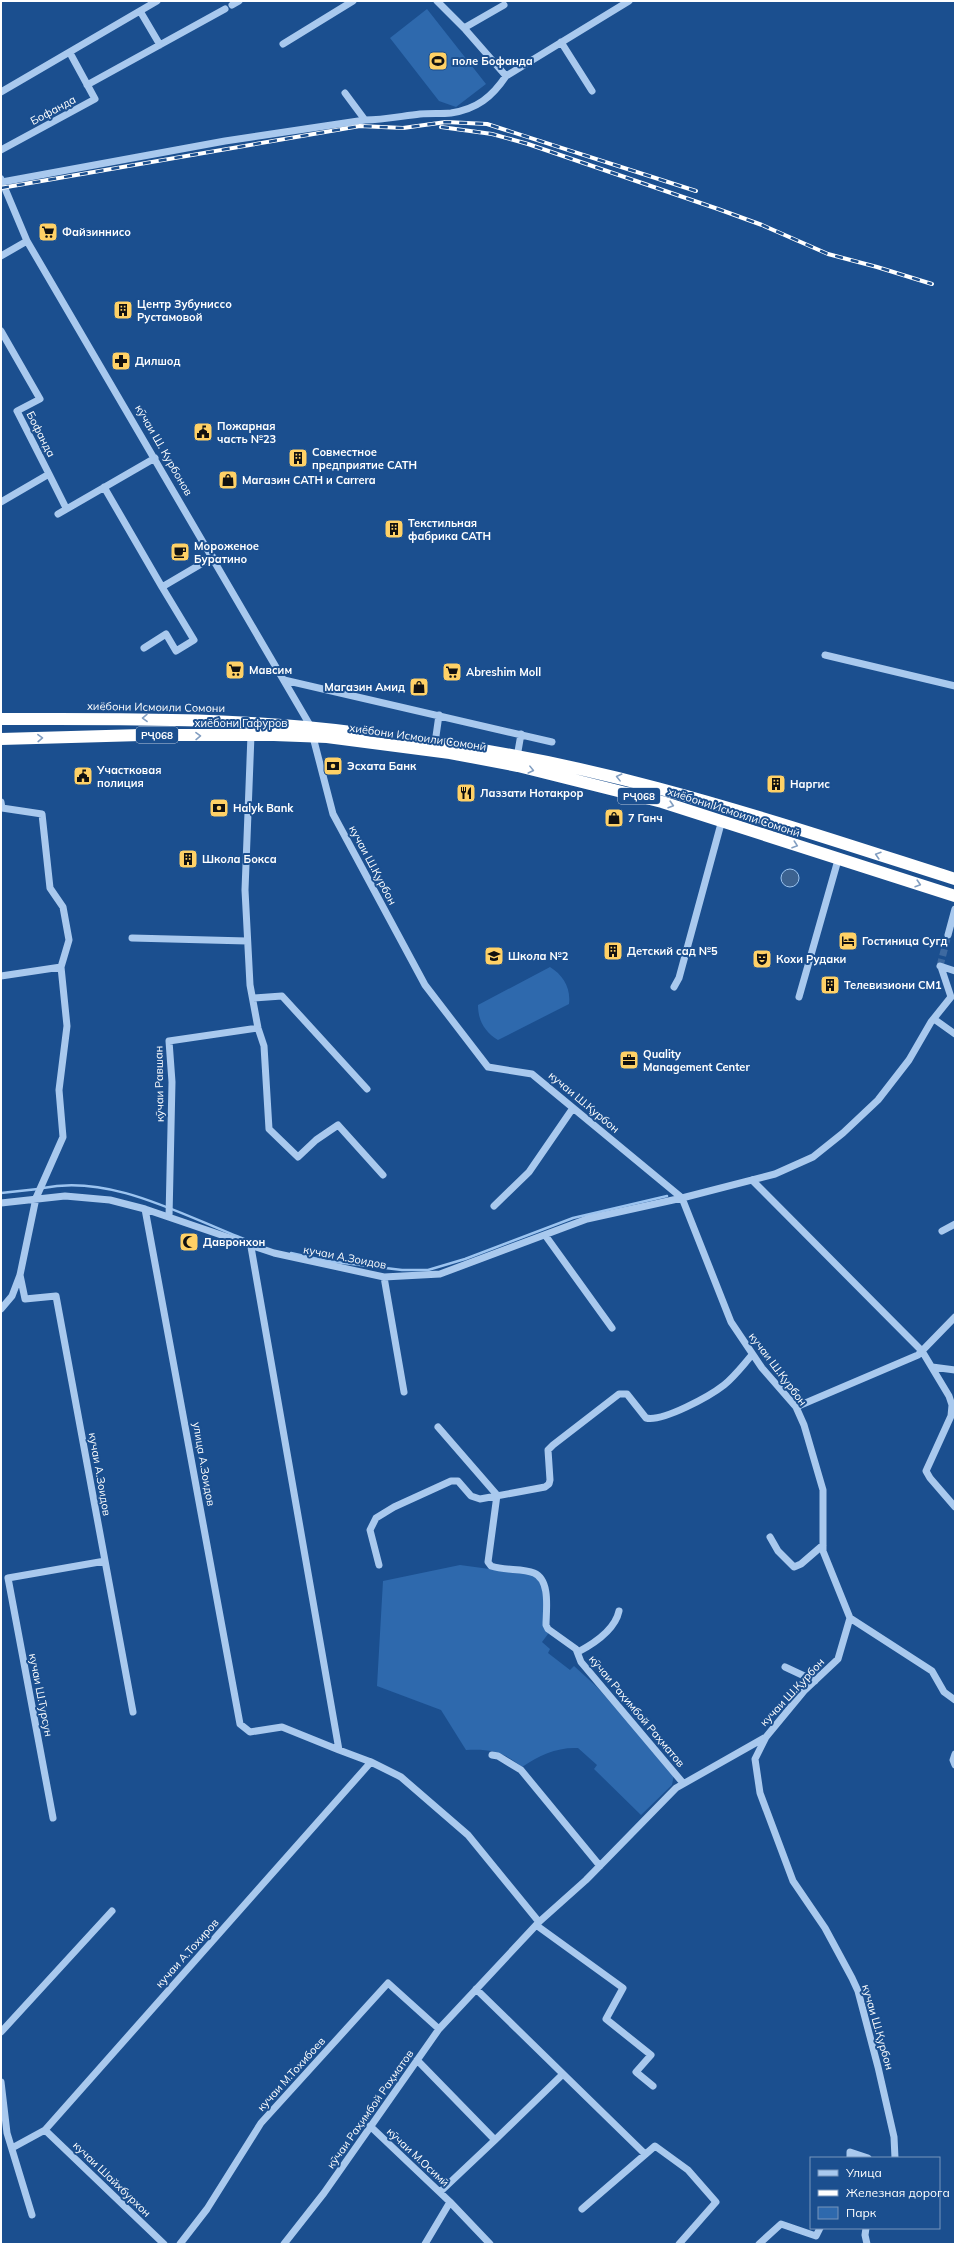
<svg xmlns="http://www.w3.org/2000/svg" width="956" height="2245" font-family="Mulish,sans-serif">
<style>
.green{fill:#2e69ad}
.water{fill:#3c6290;stroke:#9cc4f0}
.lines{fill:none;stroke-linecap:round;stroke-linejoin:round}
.stream{stroke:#9cc4f0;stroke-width:2.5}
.minor-tunnel{stroke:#3d69a0;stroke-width:7;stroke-dasharray:7 3.5;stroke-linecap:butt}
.minor{stroke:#a9c9ee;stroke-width:7}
.highway{stroke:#fff;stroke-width:12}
.rail-casing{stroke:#fff;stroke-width:4}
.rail{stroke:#1b4f8f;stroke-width:2.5;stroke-dasharray:8;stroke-linecap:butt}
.oneway{stroke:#829ec1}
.labels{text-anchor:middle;stroke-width:4;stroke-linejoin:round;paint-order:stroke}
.shield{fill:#1b4f8f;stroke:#bbcadd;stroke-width:1}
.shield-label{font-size:10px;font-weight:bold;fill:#fff}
.poi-label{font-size:11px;font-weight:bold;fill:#fff;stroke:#1b4f8f;text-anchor:start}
.street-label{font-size:11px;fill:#fff;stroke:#1b4f8f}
</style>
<rect width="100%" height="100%" fill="#1b4f8f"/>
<path class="green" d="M427,9L486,84L456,107L439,101L390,38Z
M550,967C563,975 571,988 569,1004L498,1040C485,1032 478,1021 478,1005Z
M460,1565L534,1575L543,1582L548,1634L542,1642L550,1649L548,1653L570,1670L574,1666L597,1687L674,1774L672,1785L641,1815L594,1769L597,1765L578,1748C557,1747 540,1755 522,1767C502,1751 491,1749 466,1750L441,1710L377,1686L383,1581Z"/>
<path class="water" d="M781 878a9 9 0 1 1 18 0a9 9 0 1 1-18 0Z"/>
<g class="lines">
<path class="stream" d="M43,1188C111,1174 182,1215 244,1239
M1,1193L38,1189
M291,1253L327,1261L402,1270H428L465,1259L573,1218L667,1196"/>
<path class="minor-tunnel" d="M940,966L948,935"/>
<path class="minor" d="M437,1L464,28L506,76
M232,5L239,1
M140,11L160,45
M464,28L504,5
M561,42L592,91
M283,44L353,1
M87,85L225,9
M1,92L157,1
M345,93L365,120C383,120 402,116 420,114C431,113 441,114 451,113C477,109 492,97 506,76L629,1
M1,150L95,99L70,53
M1,179L27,241L311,727
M2,182L225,141L365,120
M1,256L27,241
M1,331L40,399L17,411L49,474L1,502
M49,474L66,508
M104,487L162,587
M58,514L155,458
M144,648L166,634L176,651L194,640L162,587L213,557
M825,655L955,686
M284,680L552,742
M251,735L245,890L250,985L258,1028L264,1046L269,1129L298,1157L316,1140L338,1125L383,1175
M313,737L333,814L425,985L488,1067L532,1074L682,1198L731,1322L762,1368L796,1407L804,1425L823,1490V1551L850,1618L838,1659L804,1691L766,1737L755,1759L760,1793L793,1881L825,1928L852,1978L858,1991L878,2067L894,2137L895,2158
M435,743L439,715
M517,757L521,734
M1,802L2,808L42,814L50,888L63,907L69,940L61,967L67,1026L59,1090L63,1137L36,1198L20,1275L12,1296L1,1309
M948,935L955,909
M132,938L247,941
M940,966L955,971
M1,976L61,967
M674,987L679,978L722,820
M799,997L838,860
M253,998L282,996L367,1089
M934,1019L955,1034
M752,1180L922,1351L949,1396L952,1405L951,1416L926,1471L930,1478L955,1507
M1,1203L65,1196L110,1200L145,1209L274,1253L384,1277L440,1274L587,1219L682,1198L775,1174L813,1157L843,1133L878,1100L909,1060L931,1022L951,997L941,967
M494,1206L529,1172L573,1108
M145,1209L240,1724L250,1732L282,1727L339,1750
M169,1217L172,1082L169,1041L258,1028
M942,1231L955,1224
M545,1235L612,1328
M251,1247L339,1750L371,1762L401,1777L468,1835L539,1922
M20,1275L25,1299L56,1296L133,1712
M384,1277L404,1392
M932,1367L955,1370
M796,1407L918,1355L955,1317
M438,1427L497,1495L488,1562L491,1566C505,1571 522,1568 534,1573C551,1580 546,1611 546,1625L548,1629L576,1649L581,1662L683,1783
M770,1537L778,1551L794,1567L801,1564L823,1545
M379,1565L370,1530L376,1518L394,1507L451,1481H458L471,1496L480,1499L545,1487L549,1484L550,1480L548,1450L553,1445L619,1394H627L646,1418C663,1422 710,1396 724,1385C735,1376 743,1365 752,1355
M850,1618L932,1671L944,1692L955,1700
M578,1652C595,1643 615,1630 619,1611
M785,1667L815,1681
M955,1754L953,1760L955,1765
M492,1755L498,1756L521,1770L600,1866
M53,1818L8,1578L105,1561
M536,1925L623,1988L606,2019L651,2055L636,2072L653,2086
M476,1989L645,2154
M1,2032L112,1911
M417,2060L495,2140L440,2192
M1,2082L7,2133L32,2215
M370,2126L450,2202L425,2244
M45,2130L164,2244
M495,2140L563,2074
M12,2148L45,2130L371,1762
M850,2158V2152L868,2158
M450,2202L490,2244
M582,2209L655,2146L688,2170L716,2202L679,2244
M866,2228L865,2235L867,2244
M180,2244L207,2209L261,2123L388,1983L439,2029
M284,2244L324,2193L439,2029L539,1922L586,1880L676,1788L766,1737
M759,2244L781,2224L816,2236L820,2228"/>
<path class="highway" d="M1,719C122,719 239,717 359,733
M1,739L141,735H274L327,737L450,753L518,766L662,802L955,896
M409,740C597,760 776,822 955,879"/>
<g class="rail-casing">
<path id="rail" d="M441,127L492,134L528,144L718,209L762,225L828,254L877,267L932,284
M1,188L360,126L403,128L446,122L487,124L696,191"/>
</g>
<use href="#rail" class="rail"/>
</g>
<defs><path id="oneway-chevron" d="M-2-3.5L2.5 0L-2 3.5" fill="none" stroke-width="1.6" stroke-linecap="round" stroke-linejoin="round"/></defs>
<g class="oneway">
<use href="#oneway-chevron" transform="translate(145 718) rotate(179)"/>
<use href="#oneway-chevron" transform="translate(198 736) rotate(-1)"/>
<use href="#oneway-chevron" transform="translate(40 738) rotate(-2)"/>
<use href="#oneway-chevron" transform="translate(531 770) rotate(14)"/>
<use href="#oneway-chevron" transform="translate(619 777) rotate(-166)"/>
<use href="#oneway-chevron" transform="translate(671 805) rotate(17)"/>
<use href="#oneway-chevron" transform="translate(795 845) rotate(19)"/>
<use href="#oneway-chevron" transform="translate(878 855) rotate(-163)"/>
<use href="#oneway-chevron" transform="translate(918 884) rotate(17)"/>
</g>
<defs>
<g id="stadium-square" transform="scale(1)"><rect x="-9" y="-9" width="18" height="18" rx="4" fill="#ffd166" stroke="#1b4f8f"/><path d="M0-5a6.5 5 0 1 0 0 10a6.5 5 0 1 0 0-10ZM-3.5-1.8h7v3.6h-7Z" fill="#111"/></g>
<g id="supermarket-square" transform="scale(1)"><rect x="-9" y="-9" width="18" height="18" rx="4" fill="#ffd166" stroke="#1b4f8f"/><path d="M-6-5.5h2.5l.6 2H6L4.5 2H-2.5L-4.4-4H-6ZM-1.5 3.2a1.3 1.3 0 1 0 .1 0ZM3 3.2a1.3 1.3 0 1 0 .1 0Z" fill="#111"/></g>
<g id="building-square" transform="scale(1)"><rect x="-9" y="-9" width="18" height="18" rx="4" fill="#ffd166" stroke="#1b4f8f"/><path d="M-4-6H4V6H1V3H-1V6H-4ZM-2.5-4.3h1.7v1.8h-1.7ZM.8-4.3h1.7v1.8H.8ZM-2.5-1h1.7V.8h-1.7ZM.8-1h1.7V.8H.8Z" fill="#111"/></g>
<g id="pharmacy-square" transform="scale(1)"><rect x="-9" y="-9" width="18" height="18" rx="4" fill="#ffd166" stroke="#1b4f8f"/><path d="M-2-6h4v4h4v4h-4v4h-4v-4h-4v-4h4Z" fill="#111"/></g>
<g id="civic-square" transform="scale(1)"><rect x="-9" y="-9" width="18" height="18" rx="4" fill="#ffd166" stroke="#1b4f8f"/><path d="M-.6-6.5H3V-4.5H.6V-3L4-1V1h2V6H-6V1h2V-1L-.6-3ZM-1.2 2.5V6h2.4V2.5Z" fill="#111"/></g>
<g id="shop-square" transform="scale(1)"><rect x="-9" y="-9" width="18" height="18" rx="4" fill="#ffd166" stroke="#1b4f8f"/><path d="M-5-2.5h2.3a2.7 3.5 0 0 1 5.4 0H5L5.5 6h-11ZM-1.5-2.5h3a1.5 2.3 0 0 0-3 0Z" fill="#111"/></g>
<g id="cafe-square" transform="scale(1)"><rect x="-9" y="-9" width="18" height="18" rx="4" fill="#ffd166" stroke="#1b4f8f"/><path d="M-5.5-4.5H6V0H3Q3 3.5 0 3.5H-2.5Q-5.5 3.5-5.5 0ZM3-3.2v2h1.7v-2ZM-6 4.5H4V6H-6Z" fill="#111"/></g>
<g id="bank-square" transform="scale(1)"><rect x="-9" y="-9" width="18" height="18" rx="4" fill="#ffd166" stroke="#1b4f8f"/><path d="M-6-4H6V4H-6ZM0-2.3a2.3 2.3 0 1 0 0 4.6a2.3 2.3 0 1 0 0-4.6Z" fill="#111"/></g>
<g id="restaurant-square" transform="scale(1)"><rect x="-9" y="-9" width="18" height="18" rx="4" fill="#ffd166" stroke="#1b4f8f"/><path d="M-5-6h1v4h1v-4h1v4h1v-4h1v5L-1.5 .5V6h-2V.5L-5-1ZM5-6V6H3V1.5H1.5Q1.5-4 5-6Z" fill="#111"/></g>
<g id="hotel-square" transform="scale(1)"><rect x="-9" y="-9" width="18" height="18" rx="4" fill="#ffd166" stroke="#1b4f8f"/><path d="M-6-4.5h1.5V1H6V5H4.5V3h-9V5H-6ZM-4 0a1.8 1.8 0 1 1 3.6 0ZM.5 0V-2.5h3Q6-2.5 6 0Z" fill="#111"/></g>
<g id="school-square" transform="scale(1)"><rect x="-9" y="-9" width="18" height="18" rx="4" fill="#ffd166" stroke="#1b4f8f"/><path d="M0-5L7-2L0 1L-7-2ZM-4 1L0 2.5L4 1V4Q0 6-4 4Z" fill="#111"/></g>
<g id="theatre-square" transform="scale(1)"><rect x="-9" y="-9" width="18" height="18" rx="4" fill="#ffd166" stroke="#1b4f8f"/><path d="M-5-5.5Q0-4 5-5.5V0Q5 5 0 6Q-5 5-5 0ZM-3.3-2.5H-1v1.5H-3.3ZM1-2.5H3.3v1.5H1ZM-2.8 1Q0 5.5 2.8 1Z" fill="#111"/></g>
<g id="office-square" transform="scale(1)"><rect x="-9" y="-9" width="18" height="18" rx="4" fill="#ffd166" stroke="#1b4f8f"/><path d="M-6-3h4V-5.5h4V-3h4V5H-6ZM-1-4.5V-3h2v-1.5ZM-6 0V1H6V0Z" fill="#111"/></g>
<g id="mosque-square" transform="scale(1)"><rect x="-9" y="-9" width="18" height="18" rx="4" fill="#ffd166" stroke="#1b4f8f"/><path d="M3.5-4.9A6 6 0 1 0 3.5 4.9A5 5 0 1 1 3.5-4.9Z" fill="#111"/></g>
</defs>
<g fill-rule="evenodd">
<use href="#stadium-square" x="438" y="61"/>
<use href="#supermarket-square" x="48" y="232"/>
<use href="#building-square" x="123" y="310"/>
<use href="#pharmacy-square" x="121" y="361"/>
<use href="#civic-square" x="203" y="432"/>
<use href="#building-square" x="298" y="458"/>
<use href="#shop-square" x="228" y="480"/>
<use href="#building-square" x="394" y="529"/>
<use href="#cafe-square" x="180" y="552"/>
<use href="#supermarket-square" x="235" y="670"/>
<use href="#supermarket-square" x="452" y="672"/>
<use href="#shop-square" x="419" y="687"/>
<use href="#bank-square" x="333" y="766"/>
<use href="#civic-square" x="83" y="776"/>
<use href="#building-square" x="776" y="784"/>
<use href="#restaurant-square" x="466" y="793"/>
<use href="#bank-square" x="219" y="808"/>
<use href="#shop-square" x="614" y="818"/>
<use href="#building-square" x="188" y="859"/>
<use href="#hotel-square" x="848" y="941"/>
<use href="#building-square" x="613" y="951"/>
<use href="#school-square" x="494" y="956"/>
<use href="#theatre-square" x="762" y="959"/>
<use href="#building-square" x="830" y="985"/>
<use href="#office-square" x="629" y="1060"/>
<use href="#mosque-square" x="189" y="1242"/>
</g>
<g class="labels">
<g class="shield">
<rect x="136" y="727" width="42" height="16" rx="3"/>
<rect x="618" y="788" width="42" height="16" rx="3"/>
</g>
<g class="shield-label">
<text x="157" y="739">РҶ068</text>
<text x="639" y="800">РҶ068</text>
</g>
<g class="poi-label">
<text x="452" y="65">поле Бофанда</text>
<text x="62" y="236">Файзиннисо</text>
<text x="137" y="308">Центр Зубуниссо<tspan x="137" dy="13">Рустамовой</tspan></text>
<text x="135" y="365">Дилшод</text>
<text x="217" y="430">Пожарная<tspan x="217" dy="13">часть №23</tspan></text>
<text x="312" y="456">Совместное<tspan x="312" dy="13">предприятие CATH</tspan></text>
<text x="242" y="484">Магазин САТН и Carrera</text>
<text x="408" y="527">Текстильная<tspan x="408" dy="13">фабрика САТН</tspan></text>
<text x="194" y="550">Мороженое<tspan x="194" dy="13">Буратино</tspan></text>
<text x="249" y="674">Мавсим</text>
<text x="466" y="676">Abreshim Moll</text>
<text x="405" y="691" text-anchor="end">Магазин Амид</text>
<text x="347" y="770">Эсxата Банк</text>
<text x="97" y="774">Участковая<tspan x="97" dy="13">полиция</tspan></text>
<text x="790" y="788">Наргис</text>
<text x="480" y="797">Лаззати Нотакрор</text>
<text x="233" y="812">Halyk Bank</text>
<text x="628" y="822">7 Ганч</text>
<text x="202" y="863">Школа Бокса</text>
<text x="862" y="945">Гостиница Сугд</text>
<text x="627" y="955">Детский сад №5</text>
<text x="508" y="960">Школа №2</text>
<text x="776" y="963">Кохи Рудаки</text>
<text x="844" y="989">Телевизиони СМ1</text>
<text x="643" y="1058">Quality<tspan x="643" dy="13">Management Center</tspan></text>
<text x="203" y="1246">Давронхон</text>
</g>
<g class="street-label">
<text transform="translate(53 110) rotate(-28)" y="4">Бофанда</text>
<text transform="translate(41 434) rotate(63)" y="4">Бофанда</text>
<text transform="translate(164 450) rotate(60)" y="4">кӯчаи Ш. Курбонов</text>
<text transform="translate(156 707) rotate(1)" y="4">хиёбони Исмоили Сомони</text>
<text x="241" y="727">хиёбони Гафуров</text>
<text transform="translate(418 737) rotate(8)" y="4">хиёбони Исмоили Сомонӣ</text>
<text transform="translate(734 812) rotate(18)" y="4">хиёбони Исмоили Сомонӣ</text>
<text transform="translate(373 865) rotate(62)" y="4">кучаи Ш.Қурбон</text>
<text transform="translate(159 1084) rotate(-91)" y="4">кӯчаи Равшан</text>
<text transform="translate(584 1102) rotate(40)" y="4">кучаи Ш.Қурбон</text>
<text transform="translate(345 1257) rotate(11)" y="4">кучаи А.Зоидов</text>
<text transform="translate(778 1369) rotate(53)" y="4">кучаи Ш.Қурбон</text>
<text transform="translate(204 1464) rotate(80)" y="4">улица А.Зоидов</text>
<text transform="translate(100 1474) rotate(80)" y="4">кучаи А.Зоидов</text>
<text transform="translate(792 1692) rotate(-47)" y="4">кучаи Ш.Қурбон</text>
<text transform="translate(41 1695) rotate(79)" y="4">кучаи Ш.Турсун</text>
<text transform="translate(637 1711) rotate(50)" y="4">кӯчаи Раҳимбой Раҳматов</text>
<text transform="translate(187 1953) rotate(-48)" y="4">кучаи А.Тохиров</text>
<text transform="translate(878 2027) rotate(74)" y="4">кучаи Ш.Қурбон</text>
<text transform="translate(291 2074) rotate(-48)" y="4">кучаи М.Тохибоев</text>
<text transform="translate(370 2109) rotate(-55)" y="4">кӯчаи Раҳимбой Раҳматов</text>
<text transform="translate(418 2157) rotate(43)" y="4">кӯчаи М.Осимӣ</text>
<text transform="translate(112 2179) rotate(44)" y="4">кучаи Шайхбурхон</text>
</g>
</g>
<rect width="956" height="2245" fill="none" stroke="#ffffff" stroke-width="4"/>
<rect x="810" y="2157" width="130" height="72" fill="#1b4f8f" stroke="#7695bc"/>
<rect x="818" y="2170" width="20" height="6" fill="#a9c9ee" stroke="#7695bc"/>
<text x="846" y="2177" font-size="12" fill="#ffffff">Улица</text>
<rect x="818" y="2190" width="20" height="6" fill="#ffffff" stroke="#7695bc"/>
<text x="846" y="2197" font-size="12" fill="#ffffff">Железная дорога</text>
<rect x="818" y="2207" width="20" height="12" fill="#2e69ad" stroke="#7695bc"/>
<text x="846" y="2217" font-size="12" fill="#ffffff">Парк</text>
</svg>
